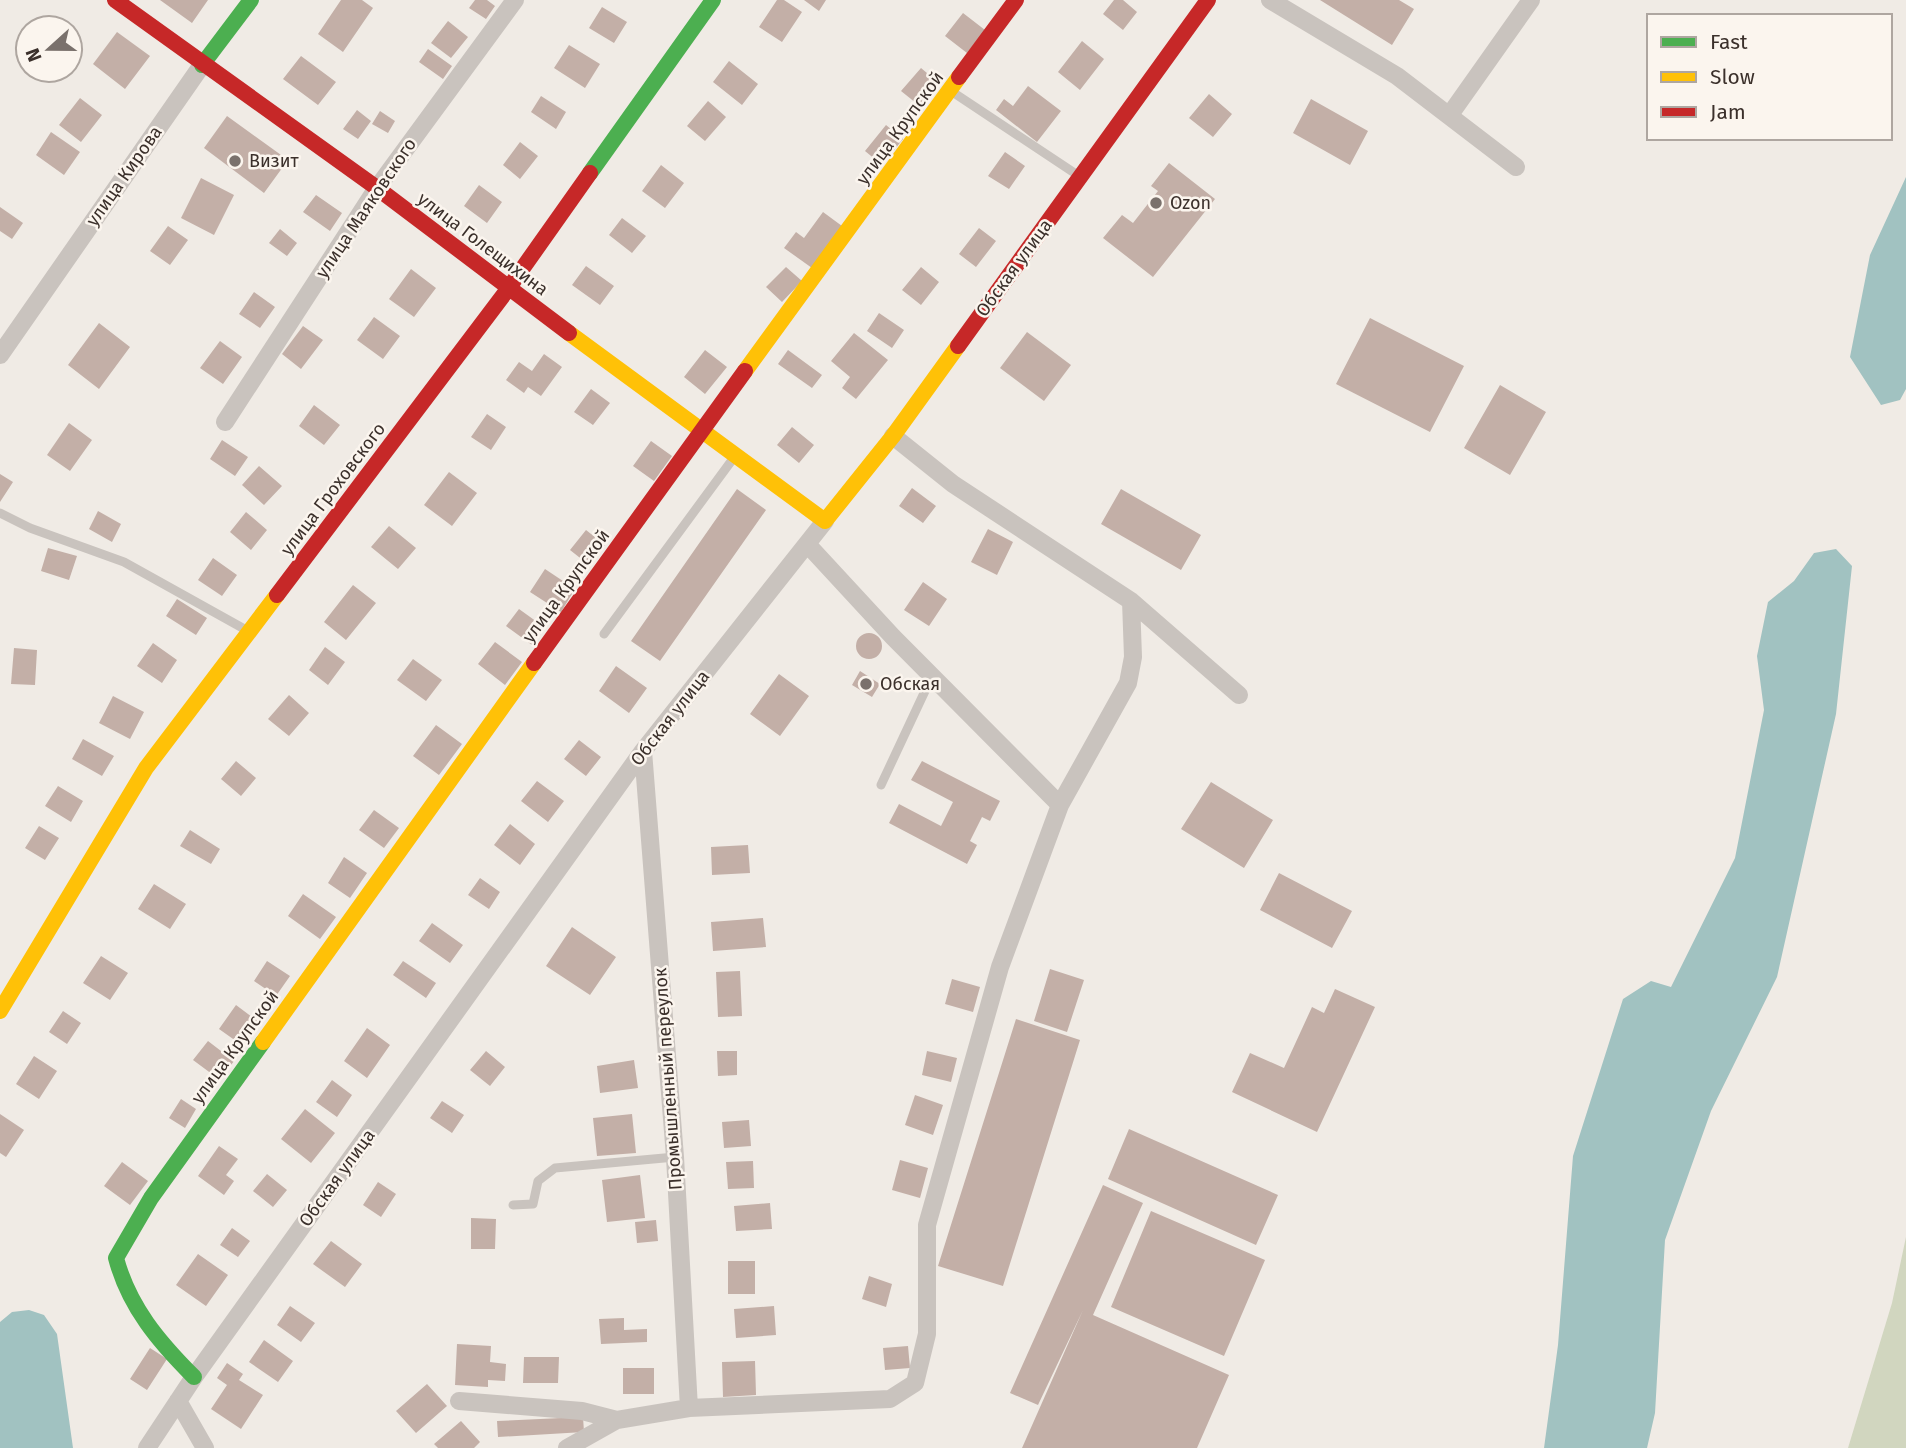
<svg xmlns="http://www.w3.org/2000/svg" width="1906" height="1448" font-family="'Fira Sans',sans-serif">
<style>
.green{fill:#d1d6bf}
.water{fill:#a1c2c1}
.building{fill:#c3afa7}
.lines{fill:none;stroke-linecap:round;stroke-linejoin:round}
.lane{stroke:#c9c3be;stroke-width:9}
.street{stroke:#c9c3be;stroke-width:18}
.fast{stroke:#4caf50;stroke-width:16}
.slow{stroke:#ffc107;stroke-width:16}
.jam{stroke:#c62828;stroke-width:16}
.poi-dot{fill:#7a716c;stroke:#fbf5ee;stroke-width:2.5}
.labels{text-anchor:middle;stroke-width:5;stroke-linejoin:round;paint-order:stroke}
.street-label{font-size:18px;fill:#3b302b;stroke:#fbf5ee}
.poi-label{font-size:18px;fill:#3b302b;stroke:#fbf5ee;text-anchor:start}
</style>
<rect width="100%" height="100%" fill="#f0ebe5"/>
<path class="green" d="M1906,1237V1448H1848L1892,1303Z"/>
<path class="water" d="M1906,177V389L1900,400L1881,405L1850,357L1870,255Z
M1836,549L1852,566L1836,714L1777,977L1711,1111L1665,1240L1655,1413L1647,1448H1544L1558,1345L1573,1156L1623,999L1651,981L1671,987L1735,858L1764,710L1757,656L1768,602L1794,581L1814,553Z
M29,1310L44,1315L57,1334L73,1448H0V1322L12,1312Z"/>
<path class="building" d="M160,0H208L192,23Z
M341,0H362L373,8L343,52L318,34Z
M475,0H487L495,6L486,19L469,8Z
M777,0H784L802,12L782,42L759,27Z
M804,0H826L819,11Z
M1114,0H1123L1137,12L1123,30L1103,14Z
M1320,0H1399L1414,9L1392,45Z
M602,7L627,22L614,43L589,28Z
M963,13L985,30L967,53L945,36Z
M448,21L468,37L451,58L431,43Z
M117,32L150,56L125,89L93,64Z
M1082,41L1104,59L1080,90L1058,72Z
M569,45L600,64L585,88L554,68Z
M428,49L452,66L443,79L419,62Z
M301,56L336,82L318,105L283,79Z
M729,61L758,84L742,105L713,82Z
M921,68L940,84L921,107L901,91Z
M1028,86L1061,111L1037,142L996,110L1004,99L1013,106Z
M1209,94L1232,114L1213,137L1189,118Z
M541,96L566,112L556,129L531,112Z
M80,98L102,115L81,142L59,125Z
M1311,99L1368,131L1350,165L1293,133Z
M708,101L726,117L705,141L687,126Z
M357,110L371,121L358,139L343,129Z
M380,111L395,121L388,133L372,124Z
M227,116L288,160L264,193L204,148Z
M886,125L903,139L882,165L865,151Z
M51,132L80,152L64,175L36,155Z
M520,142L538,156L520,179L503,165Z
M1005,152L1025,166L1009,189L988,176Z
M1169,163L1215,199L1153,277L1103,238L1122,215L1133,223L1158,191L1151,186Z
M661,165L684,183L665,208L642,191Z
M201,178L234,195L214,235L181,218Z
M479,185L502,202L487,223L464,206Z
M316,195L342,213L330,231L303,212Z
M0,207L23,223L12,239L0,231Z
M823,212L842,226L812,268L784,248L796,232L804,238Z
M622,218L646,236L632,253L609,235Z
M168,226L188,240L170,265L150,251Z
M979,228L996,241L976,267L959,254Z
M280,229L297,243L287,256L269,243Z
M586,266L614,286L600,305L572,285Z
M786,267L802,281L782,302L766,287Z
M921,267L939,282L921,305L902,290Z
M411,269L436,288L414,317L389,299Z
M254,292L275,307L260,328L239,314Z
M879,313L904,330L892,348L867,331Z
M374,317L400,336L383,359L357,340Z
M1370,318L1464,366L1430,432L1336,384Z
M99,323L130,347L99,389L68,365Z
M303,326L323,340L301,369L282,354Z
M1027,332L1071,365L1044,401L1000,368Z
M854,333L888,360L856,399L842,388L850,377L831,361Z
M220,341L242,357L223,384L200,368Z
M705,350L727,367L705,394L684,377Z
M788,350L822,375L812,388L778,364Z
M544,354L562,367L541,396L528,387L524,393L506,380L519,362L532,371Z
M1500,385L1546,412L1510,475L1464,448Z
M591,389L610,403L593,425L574,412Z
M314,405L340,425L324,445L299,426Z
M487,414L506,427L491,450L471,437Z
M69,423L92,440L70,471L47,455Z
M792,427L814,445L799,463L777,445Z
M222,440L248,457L235,476L210,459Z
M651,441L672,456L654,481L633,466Z
M259,466L282,486L264,505L242,485Z
M449,472L477,493L452,526L424,505Z
M0,474L13,482L0,502Z
M912,488L936,506L923,523L899,506Z
M737,489L766,510L660,661L631,641Z
M1121,489L1201,535L1181,570L1101,524Z
M98,511L121,524L112,542L89,529Z
M246,512L267,530L251,550L230,532Z
M389,526L416,548L398,569L371,547Z
M988,529L1013,542L997,575L971,562Z
M586,530L605,545L589,565L570,550Z
M48,548L77,556L69,580L41,571Z
M213,558L237,575L222,596L198,580Z
M545,569L575,589L561,612L530,592Z
M923,582L947,599L929,626L904,610Z
M353,585L376,603L346,640L324,622Z
M177,599L207,618L196,635L166,616Z
M519,609L544,627L532,645L506,626Z
M856 646a13 13 0 1 1 26 0a13 13 0 1 1-26 0Z
M495,642L522,662L505,685L478,664Z
M153,643L177,660L162,683L137,666Z
M325,647L345,662L328,685L309,670Z
M14,648L37,650L35,685L11,684Z
M413,659L442,680L426,701L397,680Z
M616,666L647,688L629,713L599,691Z
M860,671L880,684L872,697L852,685Z
M779,674L809,696L780,736L750,714Z
M289,695L309,713L289,736L268,719Z
M113,696L144,712L130,739L99,723Z
M436,725L462,744L439,775L413,756Z
M83,739L114,756L102,776L72,759Z
M579,740L601,757L586,776L564,759Z
M236,761L256,778L241,796L221,779Z
M922,761L1000,801L990,821L982,817L970,841L977,845L967,864L889,823L899,804L941,826L953,802L911,780Z
M537,781L564,801L548,822L521,801Z
M1211,782L1273,820L1244,868L1181,829Z
M58,786L83,801L71,822L45,806Z
M374,810L399,828L384,848L359,830Z
M510,824L535,844L520,865L494,845Z
M39,826L59,838L45,860L25,848Z
M190,830L220,849L211,864L180,846Z
M748,845L750,873L712,875L711,847Z
M344,857L367,873L350,898L328,883Z
M1279,873L1352,911L1332,948L1260,910Z
M480,878L500,892L489,909L468,895Z
M154,884L186,904L170,929L138,909Z
M303,894L336,917L320,939L288,916Z
M763,918L766,947L713,951L711,922Z
M432,923L463,945L450,963L419,941Z
M572,927L616,957L590,995L546,966Z
M101,956L128,973L110,1000L83,983Z
M267,961L290,976L276,996L254,981Z
M403,961L436,983L426,998L393,975Z
M1050,969L1084,980L1067,1032L1034,1021Z
M740,971L742,1016L718,1017L716,972Z
M952,979L980,987L973,1012L945,1004Z
M1335,989L1375,1007L1317,1132L1232,1092L1250,1053L1284,1068L1312,1007L1324,1013Z
M236,1005L260,1023L243,1046L219,1029Z
M63,1011L81,1023L67,1044L49,1032Z
M1016,1019L1080,1040L1003,1286L938,1266Z
M367,1028L390,1045L367,1078L344,1061Z
M208,1041L234,1061L220,1080L193,1060Z
M486,1051L505,1067L490,1086L470,1070Z
M717,1051H737V1075L718,1076Z
M927,1051L957,1058L951,1082L922,1075Z
M34,1056L57,1071L39,1099L16,1084Z
M634,1060L638,1088L600,1093L597,1066Z
M332,1080L352,1095L337,1117L316,1102Z
M915,1095L943,1105L933,1135L905,1125Z
M181,1099L196,1109L185,1128L169,1118Z
M442,1101L464,1115L452,1133L430,1118Z
M305,1109L335,1133L311,1163L281,1139Z
M0,1114L24,1130L6,1157L0,1153Z
M632,1114L636,1153L597,1156L593,1118Z
M749,1120L751,1146L724,1148L722,1122Z
M1129,1129L1278,1195L1256,1245L1108,1179Z
M219,1146L238,1159L226,1175L234,1181L224,1195L198,1176Z
M900,1160L928,1168L920,1198L892,1190Z
M753,1161L754,1188L728,1189L726,1162Z
M122,1162L148,1181L130,1205L104,1186Z
M267,1174L287,1190L273,1207L253,1191Z
M640,1175L645,1218L607,1222L602,1180Z
M378,1182L396,1194L381,1217L363,1205Z
M1103,1185L1143,1203L1093,1315L1229,1375L1197,1448H1022L1083,1310L1038,1405L1010,1393Z
M770,1203L772,1229L736,1231L734,1206Z
M1151,1211L1265,1260L1224,1356L1111,1307Z
M471,1218L496,1219L495,1249H471Z
M656,1220L658,1241L637,1243L635,1222Z
M232,1228L250,1241L238,1257L220,1245Z
M331,1241L362,1264L345,1287L313,1264Z
M198,1254L228,1275L206,1306L176,1285Z
M728,1261H755V1294H728Z
M869,1276L892,1284L886,1307L862,1299Z
M290,1306L315,1323L301,1342L277,1325Z
M774,1306L776,1335L736,1338L734,1309Z
M624,1318V1330L647,1329V1342L601,1344L599,1319Z
M264,1340L293,1361L278,1382L249,1362Z
M457,1344L491,1346L490,1362L506,1364L505,1381L488,1380V1387L455,1385Z
M908,1346L910,1368L885,1370L883,1348Z
M150,1348L167,1359L147,1390L130,1379Z
M524,1357H559L558,1383H523Z
M755,1361L756,1395L723,1397L722,1362Z
M227,1363L243,1374L239,1380L263,1395L241,1429L211,1409L227,1385L217,1378Z
M623,1368H654V1394H623Z
M427,1384L447,1406L416,1433L396,1411Z
M583,1417L584,1432L498,1437L497,1421Z
M461,1421L480,1442L474,1448H438L434,1444Z"/>
<g class="lines">
<path class="lane" d="M951,91L1079,176
M0,513L30,528L124,562L248,631
M604,634L735,456
M881,785L932,676
M513,1205L533,1204L538,1181L555,1168L675,1157"/>
<path class="street" d="M1270,0L1397,76L1516,167
M1449,116L1531,0
M0,355L202,65
M225,422L377,188L515,0
M893,436L953,484L1131,601L1239,695
M808,545L893,637L1060,805
M643,751L675,1157L689,1408
M178,1401L205,1448
M459,1401L582,1411L617,1420
M147,1448L194,1377L643,751L825,521
M567,1448L617,1420L689,1408L890,1399L915,1383L927,1334V1225L1000,967L1060,805L1128,683L1133,657L1131,601"/>
<path class="fast" d="M202,65L251,0
M590,173L713,0
M194,1377C159,1342 129,1307 116,1258L151,1198L263,1042"/>
<path class="slow" d="M569,333L825,521L893,436L958,346
M745,371L959,77
M0,1011L146,768L277,595
M263,1042L534,663"/>
<path class="jam" d="M115,0L377,188L569,333
M959,77L1016,0
M958,346L1208,0
M277,595L508,289L590,173
M534,663L745,371"/>
</g>
<g class="poi-dot">
<circle cx="235" cy="161" r="7"/>
<circle cx="1156" cy="203" r="7"/>
<circle cx="866" cy="684" r="7"/>
</g>
<g class="labels">
<g class="street-label">
<text transform="translate(900 128) rotate(-54)" y="6">улица Крупской</text>
<text transform="translate(124 176) rotate(-55)" y="6">улица Кирова</text>
<text transform="translate(366 208) rotate(-56)" y="6">улица Маяковского</text>
<text transform="translate(483 244) rotate(37)" y="6">улица Голещихина</text>
<text transform="translate(1014 268) rotate(-54)" y="6">Обская улица</text>
<text transform="translate(333 489) rotate(-53)" y="6">улица Гроховского</text>
<text transform="translate(566 586) rotate(-54)" y="6">улица Крупской</text>
<text transform="translate(670 718) rotate(-52)" y="6">Обская улица</text>
<text transform="translate(235 1047) rotate(-54)" y="6">улица Крупской</text>
<text transform="translate(668 1079) rotate(-94)" y="6">Промышленный переулок</text>
<text transform="translate(337 1178) rotate(-54)" y="6">Обская улица</text>
</g>
<g class="poi-label">
<text x="249" y="167">Визит</text>
<text x="1170" y="209">Ozon</text>
<text x="880" y="690">Обская</text>
</g>
</g>
<rect x="1647" y="14" width="245" height="126" fill="#fbf5ee" stroke="#aea6a0" stroke-width="2"/>
<rect x="1661" y="37" width="35" height="10" fill="#4caf50" stroke="#aea6a0" stroke-width="2"/>
<text x="1710" y="49" font-size="21" fill="#3b302b">Fast</text>
<rect x="1661" y="72" width="35" height="10" fill="#ffc107" stroke="#aea6a0" stroke-width="2"/>
<text x="1710" y="84" font-size="21" fill="#3b302b">Slow</text>
<rect x="1661" y="107" width="35" height="10" fill="#c62828" stroke="#aea6a0" stroke-width="2"/>
<text x="1710" y="119" font-size="21" fill="#3b302b">Jam</text>
<g transform="translate(49 49) rotate(249)"><circle r="33" fill="#fbf5ee" stroke="#aea6a0" stroke-width="2"/>
<path d="M0-5L12 26L0 18L-12 26Z" fill="#7a716c"/>
<text y="-10" font-size="19" font-weight="bold" text-anchor="middle" fill="#3b302b">N</text>
</g>
</svg>
